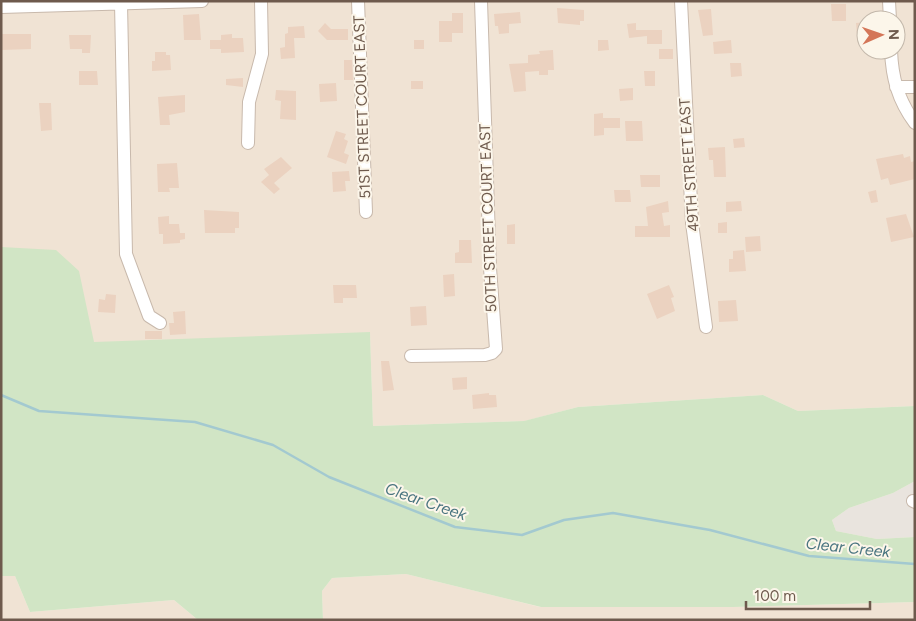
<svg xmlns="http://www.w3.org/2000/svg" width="916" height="621" font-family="Figtree,sans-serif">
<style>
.residential{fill:#f0e3d4;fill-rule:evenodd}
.industrial{fill:#e9e4de}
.green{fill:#d1e5c5}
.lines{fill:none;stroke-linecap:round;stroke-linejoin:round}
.stream{stroke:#a3c9d0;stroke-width:2.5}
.building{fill:#ebd2c0}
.minor-casing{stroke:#c8b9ac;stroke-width:14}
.minor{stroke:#fff;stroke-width:12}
.labels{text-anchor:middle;stroke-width:4;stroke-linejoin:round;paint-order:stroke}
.street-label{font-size:15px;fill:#6e5a4d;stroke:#fcf6ea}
.water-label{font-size:16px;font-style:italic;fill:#4a7580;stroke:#fcf6ea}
</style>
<rect width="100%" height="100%" fill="#f9f1e5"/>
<path class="residential" d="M1,1H915V406L798,411L763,395L578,407L525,421L373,426L370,333L1,346ZM866,20H896V50H866Z
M406,574L540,607H733L915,602V620H323L322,591L332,578Z
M1,576H15L30,612L174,600L198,620H1Z"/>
<path class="industrial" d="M915,481V537L877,539L836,531L832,520L849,508L893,493Z"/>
<path class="green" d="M1,247L56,250L79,271L94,342L370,332L373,426L524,421L578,407L763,395L798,411L915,406V481L893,493L849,508L832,520L836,531L877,539L915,537V602L733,607H541L406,574L332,578L322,591L323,620H198L174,600L30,612L15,576H1Z"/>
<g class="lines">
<path class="stream" d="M1,395L39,411L195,422L273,445L329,477L455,527L522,535L564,520L613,513L710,530L809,556L915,564"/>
</g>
<path class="building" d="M831,4H846V21H832Z
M557,8L584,10V21H580V25L558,23Z
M711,9L713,35L703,36L698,10Z
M520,12L521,23L509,24V33L499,34L498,26H495L494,14Z
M452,13H463V33H452V42H439V21H452Z
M199,14L201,40H184L183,15Z
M865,22V34H857L856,23Z
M325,23L331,29H348V40H327L318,31Z
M636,23V30H662V44H647V36L629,38L627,24Z
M304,26L305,38H294L295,58L281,59L280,48L285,47V34L288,33V27Z
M2,34H31V49L2,50Z
M232,34V38H243L244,52L221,53V49H210V40H221V35Z
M69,35H91L90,53H82V49H70Z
M414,40H424V49H414Z
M598,40H608L609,50L598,51Z
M731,40L732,53L714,54L713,42Z
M659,49H673V59H659Z
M553,50L554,70H548V75H539V71L525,72L526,91L514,92L509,64L528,63V55L540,54L539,51Z
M155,52H166V55H170L171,70L152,71V61H155Z
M344,60H352L353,80H344Z
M730,63H741L742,76L731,77Z
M79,71H97L98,85H79Z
M644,71H655V86H645Z
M243,78V87L226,85V79Z
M411,81H423V89H411Z
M336,83L337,101L320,102L319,84Z
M633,88V100L620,101L619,89Z
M276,90L296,91V120L280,119L281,101L275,100Z
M185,95V112L169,115L170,125H160L158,97Z
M39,103H51L52,130L41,131Z
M603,113V118H620V128H604V135L594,136V114Z
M625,121H642L643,141H626Z
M336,131L346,134L344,139L348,141L344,153L349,155L346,164L327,157Z
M744,138L745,147L734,148L733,139Z
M725,147L726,177H714L713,160H709L708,148Z
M903,154L904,158L910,156L911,162L915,161V179L890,185L888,178L881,180L876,159Z
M281,157L292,168L274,183L280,189L274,194L261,182L269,175L264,169Z
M177,163L179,188H169L170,192H158L157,164Z
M349,171L350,181H345L346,191L333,192L332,172Z
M640,175H660V187H641Z
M614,190H630L631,202H615Z
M876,190L878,202L871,203L868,192Z
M668,201L669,212L662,213L664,226L670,225V237H635V226H648L646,207Z
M741,201L742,211L726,212V202Z
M204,210L239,212V228H235V233H205Z
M906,214L914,237L891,242L886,218Z
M169,216V224H179L180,233H185V239L180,240V243L163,244V234H159L158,217Z
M727,222V233H718V223Z
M515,224V244H507V225Z
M760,236L761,251L746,252L745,237Z
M459,240H471L472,263H455V253L459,252Z
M744,250L746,271L729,272V259H733V251Z
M454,274L455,296L444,297L443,275Z
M333,285H356L357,298H343V303H334Z
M669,285L674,297L671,298L675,311L657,319L647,294Z
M106,294L116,295L115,313L98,312L99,299L105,300Z
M736,300L738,321L719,322L718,301Z
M426,306L427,325L411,326L410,307Z
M185,311L186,334L170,335L169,323H174L173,312Z
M145,331H162V339H145Z
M381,361H389L394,390L383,391Z
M467,377V389L453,390L452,378Z
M489,393V395H496L497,407L473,409L472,395Z"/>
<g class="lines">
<g class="minor-casing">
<path id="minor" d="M358,1L366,212
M681,1L692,223L706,327
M889,1L890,20
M121,3L126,254L149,316L160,323
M1,7L202,1
M891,50C892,78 898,100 915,123
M896,87H915
M248,143L249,102L262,54L261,1
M411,356L485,355L492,353L496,349L490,268L481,1
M913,501L915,502"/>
</g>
<use href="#minor" class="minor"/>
</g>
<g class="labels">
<g class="street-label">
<text transform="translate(362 107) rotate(-92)" y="5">51ST STREET COURT EAST</text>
<text transform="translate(689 165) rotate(-94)" y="5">49TH STREET EAST</text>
<text transform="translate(488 218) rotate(-92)" y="5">50TH STREET COURT EAST</text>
</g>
<g class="water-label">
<text transform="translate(426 501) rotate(19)" y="6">Clear Creek</text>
<text transform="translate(848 547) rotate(6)" y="6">Clear Creek</text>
</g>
</g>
<rect width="916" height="621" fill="none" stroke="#6e5a4d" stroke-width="5"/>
<g transform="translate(881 35) rotate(88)"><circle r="24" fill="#fcf6ea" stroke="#c3b8ab"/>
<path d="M0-4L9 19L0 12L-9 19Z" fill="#d47658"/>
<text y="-8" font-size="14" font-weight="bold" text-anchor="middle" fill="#6e5a4d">N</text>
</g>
<path d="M746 601v8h124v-8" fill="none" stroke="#6e5a4d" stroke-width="2.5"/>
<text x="754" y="601" font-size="15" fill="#6e5a4d" stroke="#fcf6ea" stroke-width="4" paint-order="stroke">100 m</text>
</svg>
